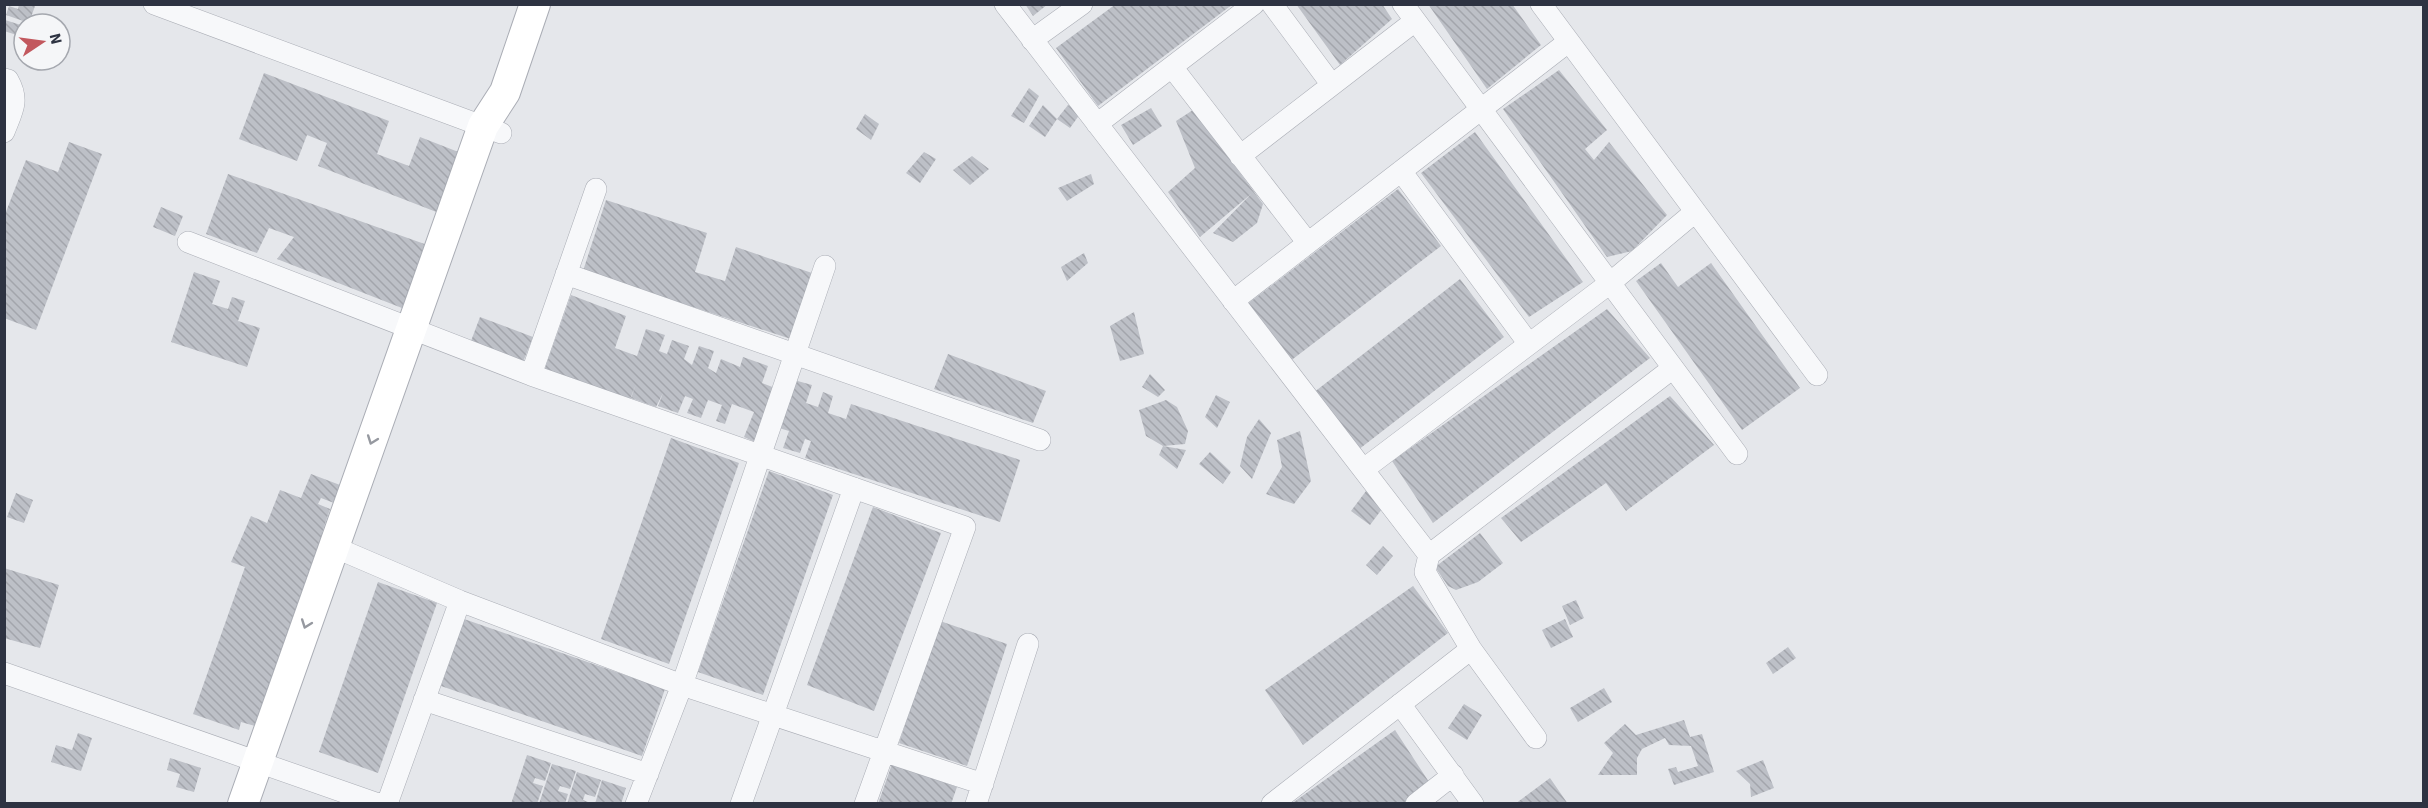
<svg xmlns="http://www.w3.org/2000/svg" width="2428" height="808" font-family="'Source Sans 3',sans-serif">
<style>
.building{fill:url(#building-back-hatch)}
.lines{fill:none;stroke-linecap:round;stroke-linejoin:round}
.street-casing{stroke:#aaadb5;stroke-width:22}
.secondary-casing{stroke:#aaadb5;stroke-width:32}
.street{stroke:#f7f8fa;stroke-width:21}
.secondary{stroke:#fff;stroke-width:30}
.oneway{stroke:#9699a0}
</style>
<defs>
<pattern id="building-back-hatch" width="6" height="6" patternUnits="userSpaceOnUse" patternTransform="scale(1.5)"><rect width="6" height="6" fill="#bdc0c7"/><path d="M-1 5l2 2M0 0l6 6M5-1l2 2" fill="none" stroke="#a3a5ac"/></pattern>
</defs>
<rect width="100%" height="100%" fill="#e5e7eb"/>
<path class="building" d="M19,4L35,6L29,23L6,15L9,6L18,9Z
M1025,4H1048L1033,16Z
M1116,4H1233L1098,106L1056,48Z
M1296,4H1382L1392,19L1340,65Z
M1428,4H1512L1541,45L1487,89Z
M5,20L24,26L20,36L4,31Z
M1559,70L1607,130L1585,149L1594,160L1609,142L1667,215L1632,251L1607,257L1503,109Z
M264,73L389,121L377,154L409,166L420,137L461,153L439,213L318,166L327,143L307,135L297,161L239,139Z
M1029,88L1039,96L1024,123L1011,116Z
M1043,105L1057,119L1045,137L1029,126Z
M1068,105L1080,114L1070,128L1057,119Z
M1151,108L1162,126L1133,145L1121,125Z
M1193,110L1263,204L1257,223L1233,242L1213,233L1251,194L1200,237L1168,192L1195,168L1176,121Z
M865,114L879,124L871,140L856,129Z
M1475,132L1583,282L1529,317L1421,173Z
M69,142L102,154L36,330L4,318V217L26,160L58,172Z
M924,152L936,159L920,183L906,173Z
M972,156L989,169L970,185L953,170Z
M228,174L433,247L402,308L277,259L294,237L269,228L257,253L206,234Z
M1091,174L1094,184L1067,201L1058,188Z
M1398,189L1441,246L1289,362L1246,305Z
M606,200L707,233L695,272L725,281L736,247L812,273L791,339L583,271Z
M161,207L183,216L175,236L153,227Z
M1084,253L1088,263L1067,281L1061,267Z
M1661,263L1678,287L1711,263L1800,388L1742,430L1636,281Z
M194,272L220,281L212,304L228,309L232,297L245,301L238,321L260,328L247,367L171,342Z
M1460,279L1504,337L1358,450L1313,393Z
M571,295L626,316L615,348L637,356L646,329L665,335L659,351L667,354L672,340L689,346L684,359L692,365L699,346L714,351L708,368L716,373L721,359L740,367L743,357L768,366L762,383L775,388L755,442L744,437L754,412L732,404L725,424L716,421L722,405L708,400L701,418L687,413L693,399L685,396L678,413L658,406L663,393L656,407L631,398L636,384L629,402L544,371Z
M1607,309L1650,358L1433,523L1392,461Z
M1134,312L1144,354L1120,361L1110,326Z
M480,317L533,337L523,362L471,341Z
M948,354L1046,391L1033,423L934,389Z
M1150,374L1165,390L1158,397L1142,387Z
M794,380L812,385L806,403L818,407L823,392L833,396L828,413L846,419L851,404L1020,460L1000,522L805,458L811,441L805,439L800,453L783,448L789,431L779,428Z
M1216,395L1230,402L1217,428L1205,417Z
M1670,396L1714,445L1626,511L1606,483L1521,542L1501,518Z
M1166,400L1177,407L1188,431L1185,444L1163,446L1146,436L1139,410Z
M1259,419L1271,433L1252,479L1240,466L1247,437Z
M1300,431L1311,481L1294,504L1266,494L1282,467L1277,440Z
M671,438L739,463L669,664L601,639Z
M1163,446L1186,450L1177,469L1159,455Z
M1210,452L1231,472L1223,484L1199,464Z
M769,471L833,495L763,695L698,672Z
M311,474L340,485L334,503L321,498L318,504L330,509L322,533L328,535L296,612L255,726L241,722L239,730L193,714L245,567L231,562L251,516L267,523L280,490L301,498Z
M1366,491L1385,505L1370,525L1351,511Z
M16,493L33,500L24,523L7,517Z
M873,507L941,533L874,711L807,685Z
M1480,533L1503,563L1478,582L1456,590L1448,586L1435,567Z
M1383,546L1393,556L1377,575L1366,565Z
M4,568L59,585L40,648L4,638Z
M378,582L437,603L378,773L319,752Z
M1413,586L1448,633L1303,745L1265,690Z
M1576,600L1584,618L1570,625L1562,606Z
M464,619L665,689L642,756L441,686Z
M1565,619L1573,637L1551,648L1542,630Z
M940,621L1007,644L967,766L899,743Z
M1788,647L1796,658L1773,674L1766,663Z
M1604,688L1612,702L1578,722L1570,708Z
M1464,704L1482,715L1467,740L1448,728Z
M1684,720L1690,737L1702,734L1714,772L1674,785L1668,769L1676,767L1678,772L1698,766L1691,746L1669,745L1665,738L1642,749L1637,758V775H1598L1613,753L1604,743L1625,724L1636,735Z
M1395,730L1429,782L1402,804H1291Z
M78,733L92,738L81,771L51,762L56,745L72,750Z
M527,755L551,763L545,781L535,778L533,783L543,786L537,804H511Z
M170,758L201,768L194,792L176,787L180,774L167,770Z
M1763,760L1774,788L1751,797L1750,784L1736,771Z
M552,764L576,771L570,789L560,786L558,791L568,794L565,804H539Z
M892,764L957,787L951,804H878Z
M577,772L601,780L595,797L585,794L583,800L593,804H567Z
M1550,778L1568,804H1515Z
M602,780L626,788L621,804H595Z"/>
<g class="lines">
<g class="street-casing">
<path id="street" d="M154,4L501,133
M1005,4L1429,555
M1272,4L1332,85L1415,21
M1403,4L1737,454
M1541,4L1817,375
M1032,40L1082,4
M1172,67L1308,243
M4,79L8,80C20,101 12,111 4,132
M1097,124L1254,4
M1240,156L1332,85
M1401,171L1529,344
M188,242L531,375L965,527L865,804
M825,266L682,685L983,784
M566,274L1040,440
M1233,301L1568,42
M531,375L596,189
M1364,469L1610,283L1695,212
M334,547L460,601L682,685L636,804
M4,673L378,804
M424,700L648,774
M1400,704L1473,804
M1536,738L1471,649L1425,572L1429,555L1673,368
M387,804L460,601
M741,804L854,488
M976,804L1028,644
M1272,804L1471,649
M1416,804L1453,775"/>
</g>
<g class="secondary-casing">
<path id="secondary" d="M243,804L483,126L505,92L535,4"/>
</g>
<use href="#street" class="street"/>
<use href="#secondary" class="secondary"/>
</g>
<defs><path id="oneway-chevron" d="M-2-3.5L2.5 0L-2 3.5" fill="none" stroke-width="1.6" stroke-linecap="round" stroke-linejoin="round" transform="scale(1.5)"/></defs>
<g class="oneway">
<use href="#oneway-chevron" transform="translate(372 440) rotate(110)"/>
<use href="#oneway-chevron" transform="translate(306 624) rotate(110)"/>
</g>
<rect width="2428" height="808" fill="none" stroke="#2e3342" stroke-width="12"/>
<g transform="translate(42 42) rotate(77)"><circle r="28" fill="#f5f6f8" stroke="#a5a8af" stroke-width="1.5"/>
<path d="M0-4.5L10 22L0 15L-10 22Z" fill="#c2585e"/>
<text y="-9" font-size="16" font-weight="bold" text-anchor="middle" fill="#2e3342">N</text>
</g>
</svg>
